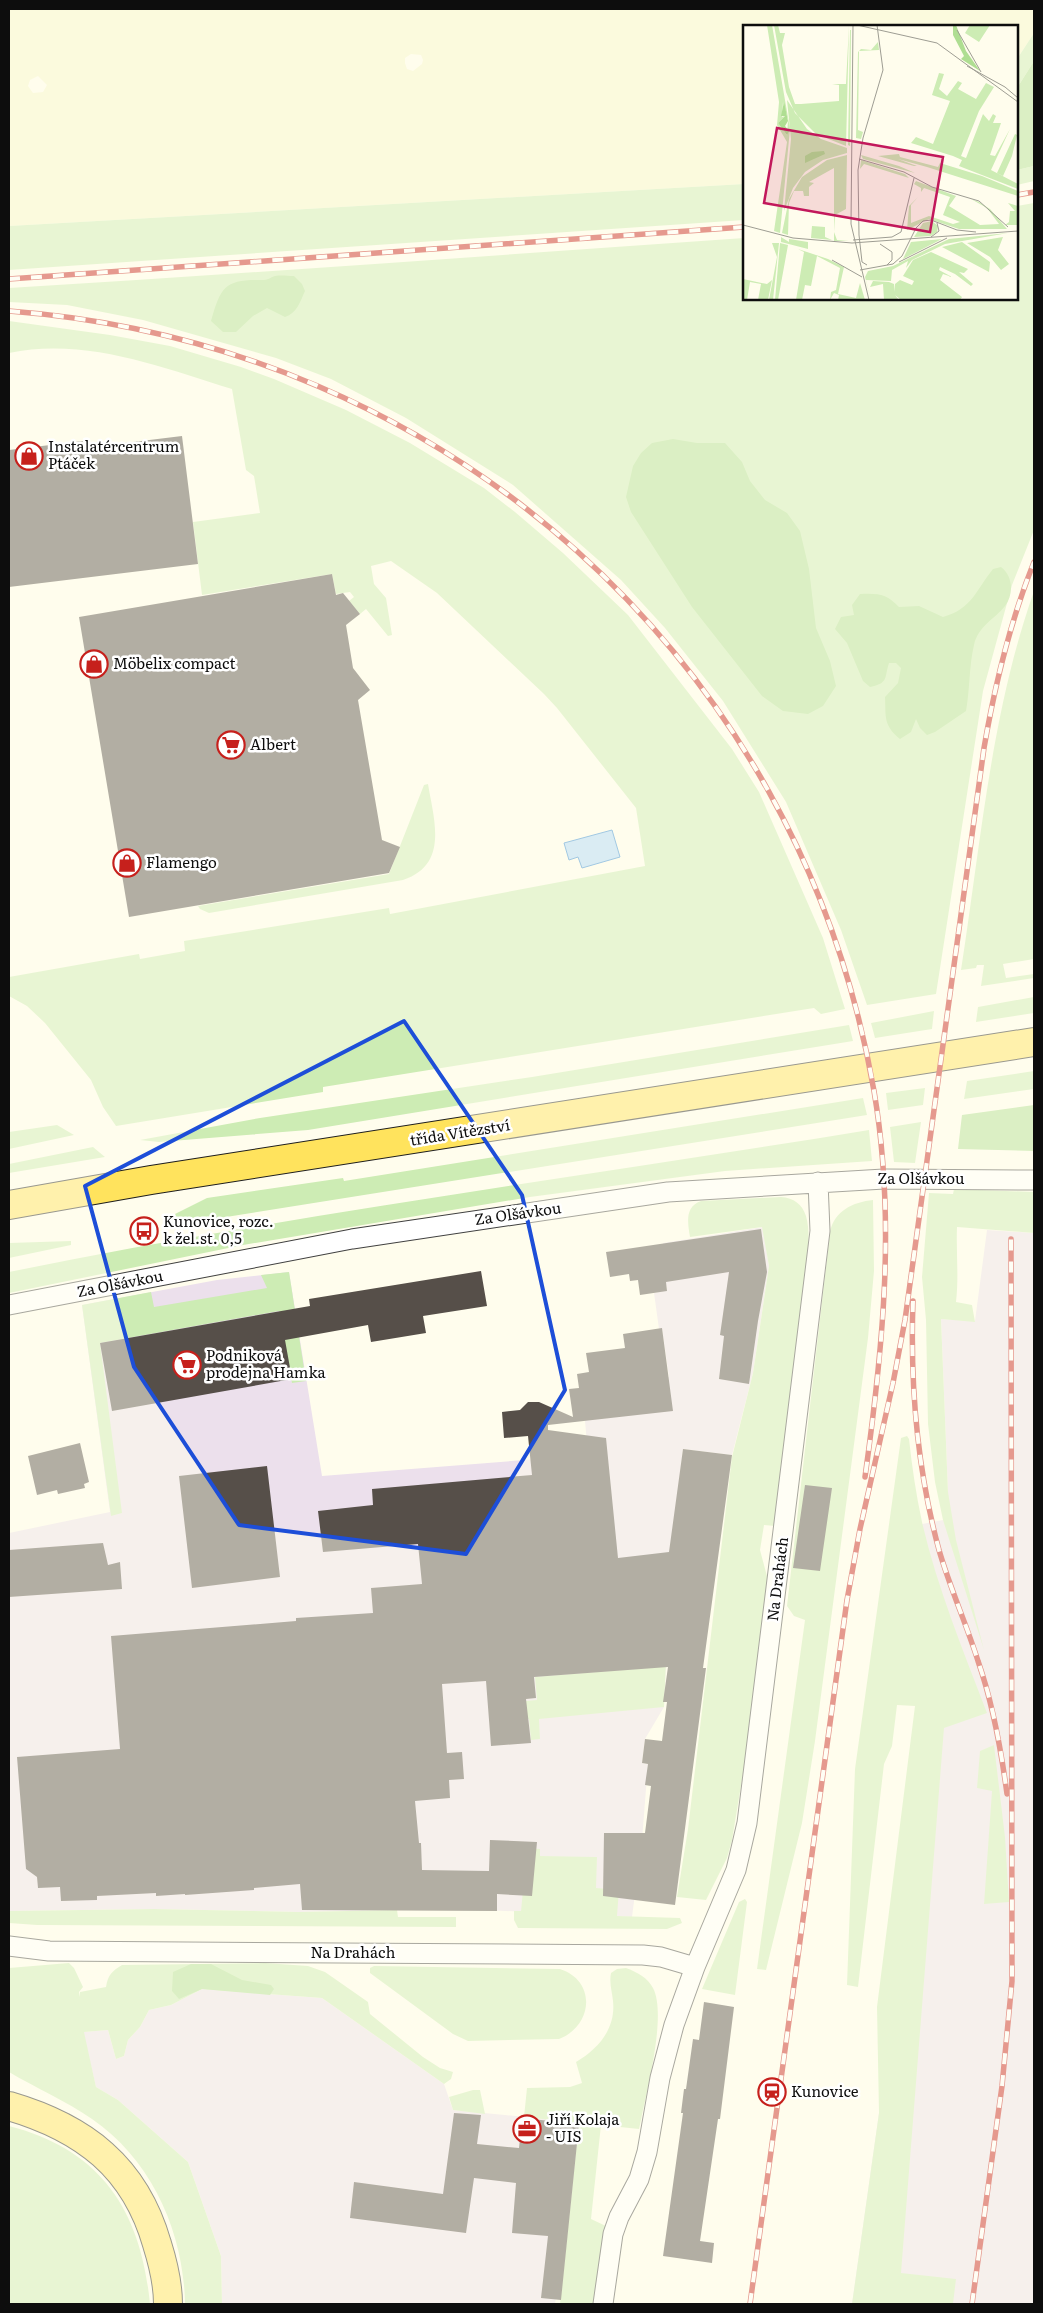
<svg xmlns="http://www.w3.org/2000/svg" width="1043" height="2313" font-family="Literata,serif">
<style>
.industrial{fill:#ece0ec}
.farmland{fill:#f7f6cb;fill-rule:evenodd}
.green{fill:#cdecb4}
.forest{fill:#afde92}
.water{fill:#aed8fa;stroke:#3088d6}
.building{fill:#564f49}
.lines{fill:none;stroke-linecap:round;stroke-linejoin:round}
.street-casing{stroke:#404040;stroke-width:21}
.primary-casing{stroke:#1e1e1e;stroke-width:30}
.street{stroke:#fff;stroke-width:19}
.primary{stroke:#ffe35d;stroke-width:28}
.rail-casing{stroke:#c6201c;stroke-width:5.5}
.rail{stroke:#fff;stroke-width:4;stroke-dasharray:11;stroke-linecap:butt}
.marked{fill:none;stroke:#1d4ed8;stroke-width:4;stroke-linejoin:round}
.labels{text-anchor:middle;stroke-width:5;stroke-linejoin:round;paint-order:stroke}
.poi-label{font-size:15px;fill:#0d0d0d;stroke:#fff;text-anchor:start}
.street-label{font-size:15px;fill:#0d0d0d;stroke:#fff}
.inset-road{fill:none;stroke:#9e9d93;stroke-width:1}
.view{fill:#c2185b;fill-opacity:0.15;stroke:#c2185b;stroke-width:2.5}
.inset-edge{fill:none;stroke:#0d0d0d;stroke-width:2.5}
</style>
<rect width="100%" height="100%" fill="#fffded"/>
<path class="industrial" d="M763,1227L769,1266L753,1373L732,1455L683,1449L659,1659L666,1661L664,1707L645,1739L642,1763L648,1764L642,1840L632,1917L464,1909L299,1912L154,1909L9,1911V1533L110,1512L82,1305L217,1280L289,1272L322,1476L588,1455L582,1387L669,1377L662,1329H659L654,1293L667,1290L662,1260L666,1259L663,1243Z
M987,1230L1034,1233V2304H852L879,2113L924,1764L917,1525L943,1520L948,1492L941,1319L975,1321Z
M202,1989L322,1998L444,2084L453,2110L579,2122L573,2185L555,2304H222L221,2256L188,2162L118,2100L96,2087L83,2032L108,2030L116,2059L124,2056L128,2040L140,2027L149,2010L171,2005Z"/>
<path class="farmland" d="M9,9H1034V33L1017,59V26H744V184L9,226ZM411,54L421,55L423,60L422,64L413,71L407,69L405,63V58ZM38,76L47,85L43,92L33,93L28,86L30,80Z"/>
<path class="green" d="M1034,33V61L1017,88V59Z
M1034,166V181L1017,185V170Z
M744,184V220L9,270V226Z
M1034,203V530L1012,585L983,691L936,994L867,1005L841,930L786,802L723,701L665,628L621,580L513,485L406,418L331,379L276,358L143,320L67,305L9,302V288C254,273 499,255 744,238V299H1017V206Z
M9,321L110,335L170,346L241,367L274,379L346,410L410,443L484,488L515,512L563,553L628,615L732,749L759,792L823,938L845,1009L821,1014L814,1008L323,1087V1092L116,1126L103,1107L91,1080L45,1023L27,1006L9,996V977L139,954L140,959L185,951L184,941L389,908L390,914L645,866L636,808L557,708L544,694L437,593L391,561L371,566L374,584L386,598L392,635L388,636L366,609L360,614L349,601L354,597L350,592L336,594L332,574L202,595L193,522L260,513L254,476L246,470L232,389C161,367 85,337 9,353Z
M1034,591V959L1003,964L1006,978L1034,974V978L981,986L984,965H977L976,968L961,970C981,842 991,713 1034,591Z
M428,784C434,820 449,865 403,880L209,913L200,909L198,906L389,874L424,785Z
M1034,997V1013L976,1022L978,1007Z
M934,1011L932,1029L875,1038L871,1023Z
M849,1025L853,1041L308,1130L159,1142L140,1140L260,1118L532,1077Z
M1034,1071V1089L964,1099L967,1081Z
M925,1088L923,1105L888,1110L886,1093Z
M863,1098L867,1115L201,1221L171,1228L167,1224V1218L207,1198L343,1178L344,1181Z
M921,1122L915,1163L894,1162L890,1127Z
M57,1125L74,1135L9,1149V1132Z
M869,1130L872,1161L725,1171L530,1197L243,1245L9,1293V1272C294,1214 582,1177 869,1130Z
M93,1147L105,1157L9,1173V1164Z
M954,1189L1034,1192V1233L957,1227C956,1253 959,1277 956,1302L972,1305L975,1322L941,1319L948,1492L956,1540L984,1650L943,1520L935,1482L928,1424L926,1320L922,1277L929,1193L953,1194Z
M781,1197C794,1198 802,1204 806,1216C812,1238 806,1266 804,1288C797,1368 785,1447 775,1526L764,1525L760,1550L768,1580L751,1725L732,1840L727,1858L706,1900L677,1897L688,1829L732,1457L753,1373L769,1266L762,1227L690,1237C688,1224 684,1207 701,1201Z
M873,1200L874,1271L868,1338L815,1741L802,1823L766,1970L757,1969L805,1620L794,1616L787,1606L830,1232C834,1211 853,1202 873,1200Z
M71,1241V1245L9,1258V1243Z
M289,1272L306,1381L292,1383L279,1311L100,1343L122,1513L111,1516L82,1305L151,1292L154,1307L267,1288L261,1275Z
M907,1436L909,1439C912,1467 916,1494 922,1522C937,1587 963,1650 987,1713L944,1728L901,2273L956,2279L953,2304H852L879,2113L877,2007L915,1706L897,1705L892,1746L884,1764L858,1987L847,1985L855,1769L901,1438Z
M666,1661L664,1707L539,1719L540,1739L531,1740L529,1719L503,1721L502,1703L537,1700L535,1677L659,1667Z
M994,1745L1005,1837L1009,1902L984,1904L992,1791L977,1788L980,1751Z
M527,1848L540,1849V1856L597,1857L596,1888L619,1890L617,1916L680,1918L682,1923L667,1929L518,1928L514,1920V1911H521Z
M745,1899L747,1902L735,1995L702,1989L739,1902Z
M154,1909L299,1912L397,1910L398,1917H456V1927L37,1925L9,1923V1911Z
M69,1963L74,1968L83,1987L79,1992L80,1997V1992L106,1987C108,1975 112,1971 122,1965L265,1963L308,1966L325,1972L368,2002L370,2014L423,2057L440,2068L453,2072L451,2079L444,2084L322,1998L202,1989L171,2005L149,2010L140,2027L128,2040L124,2056L116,2059L108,2030L84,2032L96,2087L118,2100L188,2162L221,2256L222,2304H185C184,2233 152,2160 92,2119C66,2101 36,2088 9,2072V1968Z
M374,1966L560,1969C597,1981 593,2026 559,2039L468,2041L453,2034L370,1973V1968Z
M626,1968C637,1972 648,1978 653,1988C667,2014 647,2090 641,2120L639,2129L601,2125L591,2219L608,2227L596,2304H560L579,2123L524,2117L527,2088L570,2087L582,2083L576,2062C598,2049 616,2029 613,2001C612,1991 609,1983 611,1973L617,1969Z
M473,2090H480L485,2114L453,2110L449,2097Z
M9,2126C102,2150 141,2211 150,2304H9Z"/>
<path class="forest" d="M1034,61V166L1017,170V88Z
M294,276L302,284L305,291C300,302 297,313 285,317L267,308L253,316L236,332H223L211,321C221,285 226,279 264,280C268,280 271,277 275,276C281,275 288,276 294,276Z
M673,439L697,443H725L742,462L750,481L765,500L787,513L800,531L809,569L816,628L830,661L836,686L823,706L808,714L783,711L762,696L692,607L631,512L626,497L633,466L641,453L652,443Z
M1001,567C1013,576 1014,594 1005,606C995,619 978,626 974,645C969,666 970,689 966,711L935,732L927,735L920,728L916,719L911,732L900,739C883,725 886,717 885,697L898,683L901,668L896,663H889C884,678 889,683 870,687L863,681L847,643L835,629L841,617L854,615L852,605L860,594C878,593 887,594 899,607L919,606L943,617C972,609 976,590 993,569Z
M1034,1105V1151L958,1149L962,1115Z
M191,1964H211L242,1980L271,1985L274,1989L270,1995L202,1989L179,1999L172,1991L173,1972Z"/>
<path class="water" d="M612,830L620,857L582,868L578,857L569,860L564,843Z"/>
<path class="building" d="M182,436L198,564L9,587V450L83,441L84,448Z
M332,574L336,595L343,593L360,614L346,625L353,668L370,690L358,700L382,840L400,847L389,873L129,917L79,617Z
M761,1229L767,1272L758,1321L749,1384L719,1379L724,1336L720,1335L729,1272L666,1282L667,1291L640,1295L638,1280L630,1281L629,1274L610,1277L606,1252Z
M481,1271L487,1306L423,1316L426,1333L371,1342L368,1325L285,1340L292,1379L112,1411L100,1343L310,1306L309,1299Z
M662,1328L673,1411L548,1425V1430L606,1438L618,1558L669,1552L683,1449L732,1455L703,1668H706L675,1905L603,1896L604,1833H645L651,1786L645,1785L648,1764L642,1763L645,1739L662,1741L667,1702H663L668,1667L534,1677L536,1698L526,1699L531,1743L491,1746L486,1681L442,1684L447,1753L462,1752L464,1779L449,1780L450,1798L415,1801L419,1843H421L422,1870L489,1871L490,1840L537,1842L532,1896L497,1894V1911L302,1910L300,1884L254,1888V1890L185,1895V1894L156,1896V1893L97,1896V1900L61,1901L60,1887L38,1888L37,1877L26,1869L17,1757L120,1749L111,1636L296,1621V1618L373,1613L371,1588L422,1584L418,1544L323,1552L318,1511L373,1505L372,1489L532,1475L528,1436L504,1438L502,1412L520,1410L528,1402H539L573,1417L569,1389L579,1388L577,1374L589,1372L586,1353L625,1348L623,1334Z
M80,1443L89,1482L84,1484L85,1488L58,1494L57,1490L37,1495L28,1456Z
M267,1466L280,1577L192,1588L179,1476Z
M805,1485L832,1488L820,1571L793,1568Z
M103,1543L108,1565L120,1562L122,1589L9,1597V1550Z
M704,2002L734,2007L720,2119H718L700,2241L714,2243L712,2263L663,2256L683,2113H681L684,2089H686L693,2039L699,2040Z
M454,2113L481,2115L477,2144L519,2148L522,2118L579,2124L561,2300L541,2298L548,2236L512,2233L516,2183L474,2178L466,2233L350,2218L354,2182L443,2194Z"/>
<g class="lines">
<g class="street-casing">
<path id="street" d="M9,1305L352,1239L668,1192L884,1179L1034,1180
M9,1946L49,1951L643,1955L661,1957L695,1967
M603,2304L613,2234L619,2217L639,2179L647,2152L660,2078L674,2025L695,1967L736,1870L747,1823L820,1231L818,1182"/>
</g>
<g class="primary-casing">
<path id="primary" d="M9,1205L151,1180L1034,1042
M9,2106C84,2128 135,2167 157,2244C163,2263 168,2284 168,2304"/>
</g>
<use href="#street" class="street"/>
<use href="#primary" class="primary"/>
<g class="rail-casing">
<path id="rail" d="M1017,195L1034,192
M9,279L744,227
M9,311C445,344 799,658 874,1091C896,1220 883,1348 865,1477
M913,1301C910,1385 917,1469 939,1550C950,1588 966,1623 978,1661C993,1704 1001,1749 1007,1794
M750,2304L847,1600L860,1529L893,1383L905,1320L984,748C995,684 1010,622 1034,562
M972,2304L1002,2086L1012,1981L1011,1239"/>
</g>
<use href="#rail" class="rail"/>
</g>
<path d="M0 0H1043V2313H0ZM404,1021L522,1195L565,1390L466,1554L239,1525L134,1367L85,1186Z" fill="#fffded" fill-opacity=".55" fill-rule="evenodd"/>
<path class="marked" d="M404,1021L522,1195L565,1390L466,1554L239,1525L134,1367L85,1186Z"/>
<defs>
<g id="shop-ring" transform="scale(1.4375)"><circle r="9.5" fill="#fff" stroke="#c6201c" stroke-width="1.5"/><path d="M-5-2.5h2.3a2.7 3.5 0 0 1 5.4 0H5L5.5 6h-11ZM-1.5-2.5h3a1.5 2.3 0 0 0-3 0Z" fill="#c6201c"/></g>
<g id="supermarket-ring" transform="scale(1.4375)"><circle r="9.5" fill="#fff" stroke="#c6201c" stroke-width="1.5"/><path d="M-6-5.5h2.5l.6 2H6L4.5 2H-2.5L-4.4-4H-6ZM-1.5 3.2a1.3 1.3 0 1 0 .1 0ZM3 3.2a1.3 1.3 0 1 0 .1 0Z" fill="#c6201c"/></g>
<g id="bus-ring" transform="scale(1.4375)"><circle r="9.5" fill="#fff" stroke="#c6201c" stroke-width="1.5"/><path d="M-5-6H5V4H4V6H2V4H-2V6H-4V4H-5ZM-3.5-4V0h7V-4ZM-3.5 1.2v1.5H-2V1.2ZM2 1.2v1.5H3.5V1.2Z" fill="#c6201c"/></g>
<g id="station-ring" transform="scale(1.4375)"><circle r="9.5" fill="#fff" stroke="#c6201c" stroke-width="1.5"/><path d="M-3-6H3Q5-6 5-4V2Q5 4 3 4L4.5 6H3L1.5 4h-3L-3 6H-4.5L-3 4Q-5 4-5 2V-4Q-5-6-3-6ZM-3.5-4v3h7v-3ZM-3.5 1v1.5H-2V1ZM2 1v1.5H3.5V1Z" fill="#c6201c"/></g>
<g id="office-ring" transform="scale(1.4375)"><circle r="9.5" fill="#fff" stroke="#c6201c" stroke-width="1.5"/><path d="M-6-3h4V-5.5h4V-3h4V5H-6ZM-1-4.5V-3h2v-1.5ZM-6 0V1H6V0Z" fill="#c6201c"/></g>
</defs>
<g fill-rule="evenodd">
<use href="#shop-ring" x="29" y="456"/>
<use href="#shop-ring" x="94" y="664"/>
<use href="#supermarket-ring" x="231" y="745"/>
<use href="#shop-ring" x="127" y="863"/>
<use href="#bus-ring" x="144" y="1231"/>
<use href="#supermarket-ring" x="187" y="1365"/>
<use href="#station-ring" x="772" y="2092"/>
<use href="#office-ring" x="527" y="2129"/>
</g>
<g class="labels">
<g class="poi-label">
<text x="48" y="452">Instalatércentrum<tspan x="48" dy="17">Ptáček</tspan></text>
<text x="113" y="669">Möbelix compact</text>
<text x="250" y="750">Albert</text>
<text x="146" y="868">Flamengo</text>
<text x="163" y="1227">Kunovice, rozc.<tspan x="163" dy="17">k žel.st. 0,5</tspan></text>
<text x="206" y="1361">Podniková<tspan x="206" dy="17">prodejna Hamka</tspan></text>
<text x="791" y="2097">Kunovice</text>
<text x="546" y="2125">Jiří Kolaja<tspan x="546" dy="17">- UIS</tspan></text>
</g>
<g class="street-label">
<text transform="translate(460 1133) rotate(-9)" y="5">třída Vítězství</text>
<text x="921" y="1184">Za Olšávkou</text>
<text transform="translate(518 1214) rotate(-8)" y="5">Za Olšávkou</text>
<text transform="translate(120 1284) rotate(-11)" y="5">Za Olšávkou</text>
<text transform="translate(778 1579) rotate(-83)" y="5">Na Drahách</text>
<text x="353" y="1958">Na Drahách</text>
</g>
</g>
<g transform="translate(743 25)">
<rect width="275" height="275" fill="#fffded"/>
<path d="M24,0H29L47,104L37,208L31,206L44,117L34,100L36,77ZM40,77L45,95L44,110L35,98L42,91L39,92ZM31,0H35L37,8H42L39,20L46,62L52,79H58L96,76V60L89,59H103L106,0L103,121L73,109L52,88L43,67ZM227,0H247L236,17L222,8ZM107,5H108L107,121L105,120ZM135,17L136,25L116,26L115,105L120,107L118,114L113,113L115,27L118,24L128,25ZM196,48L201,49L196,64L204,71L215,56L219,58L215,64L233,74L243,58L251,62L236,86L218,131L223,133L240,89L246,96L250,89L253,91L250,98H258L247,130L252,131L267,104L248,145L275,159V164L221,143L216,141L219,135L210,131L168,118L173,112L190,119L207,76L189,70ZM44,75L64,104L78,114L104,123V128L80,135L62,147L50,163L41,186L48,114ZM272,109L274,110L269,131L260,151L254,148ZM156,129L157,132L195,142L197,138L239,151L275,166V171L184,142L155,134L174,141H171L135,131ZM104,130L103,184L92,190L91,207L94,215L106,216H91V143L66,157L71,158L66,162V171H61L60,166H51L46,178L45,210L39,208L46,174L59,152L84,135ZM118,130L156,141L172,148L120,134ZM118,135L162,149L166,153L121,139L117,144ZM173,156L213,171L206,181L237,200L256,199L244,183L228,174L236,177L247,184L264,204H216L186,194L164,205L166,181L175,172L168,180V198L186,191L210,199L217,197L200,190L207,172L181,163L178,167V163L171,159ZM265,178L275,181V200H262L266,197L267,186H272ZM189,196L195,201L194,207L188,211L171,212L180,198ZM69,201L82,202V212L89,215L68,213ZM265,208L202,219L169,235L163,243L165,236L149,245L148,256L123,255L128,275L122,252L125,246L150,241L206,214ZM38,212L46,217V214L65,217V224L38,217ZM260,212L255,225L266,239L258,245L247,232L224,218ZM199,214L160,234L168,217ZM219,217L247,237L246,247L199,222ZM29,218H36L30,275H26L34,232ZM37,218L45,220L35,275H32ZM55,224L85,234L101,242L95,269L113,273L117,258L122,275H95L96,270L91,268L87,275L88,267L93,265L97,243L74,231L68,261L62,260L59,275H53L61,227ZM188,227L225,244L221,248L216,247L230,259L228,261L212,249L197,242L196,245L209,252L200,249L197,255L219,272L217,275H158L152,270L156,275H141L140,259L127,262L130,256L146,257L151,259V267L152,259L157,255L169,260L171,256L160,251L170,235ZM0,254L24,259L29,255L25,275H15L18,259L7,257L4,275H0Z" fill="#cdecb4" fill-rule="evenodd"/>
<path d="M210,0H213L223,26L237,46L218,34L221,31L210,10ZM41,77L45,96L42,101L46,106L44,110L35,98L42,91H38ZM69,127L81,126L82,129L62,138V131Z" fill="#afde92"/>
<path class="inset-road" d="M110,0L108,199L126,275M114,0L194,18L275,77M214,5L238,47M224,41L262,62L275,73M116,134L161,147L189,162L236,176L265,202M0,200L50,213L109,218L275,206M188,212L196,206L194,198M110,215L149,212L158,207L171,153M137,219L149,227V235L144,240M89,235L119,252M156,237L204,213M150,239L159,231L173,203L180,196L188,195L214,205L233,207M124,240L119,237L116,210L115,145L120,113L140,45L134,0M117,245L150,239"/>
<path class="view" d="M34,103L200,132L187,207L21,178Z"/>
<rect width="275" height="275" class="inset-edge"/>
</g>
<rect width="1043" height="2313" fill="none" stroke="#0d0d0d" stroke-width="20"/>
</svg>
